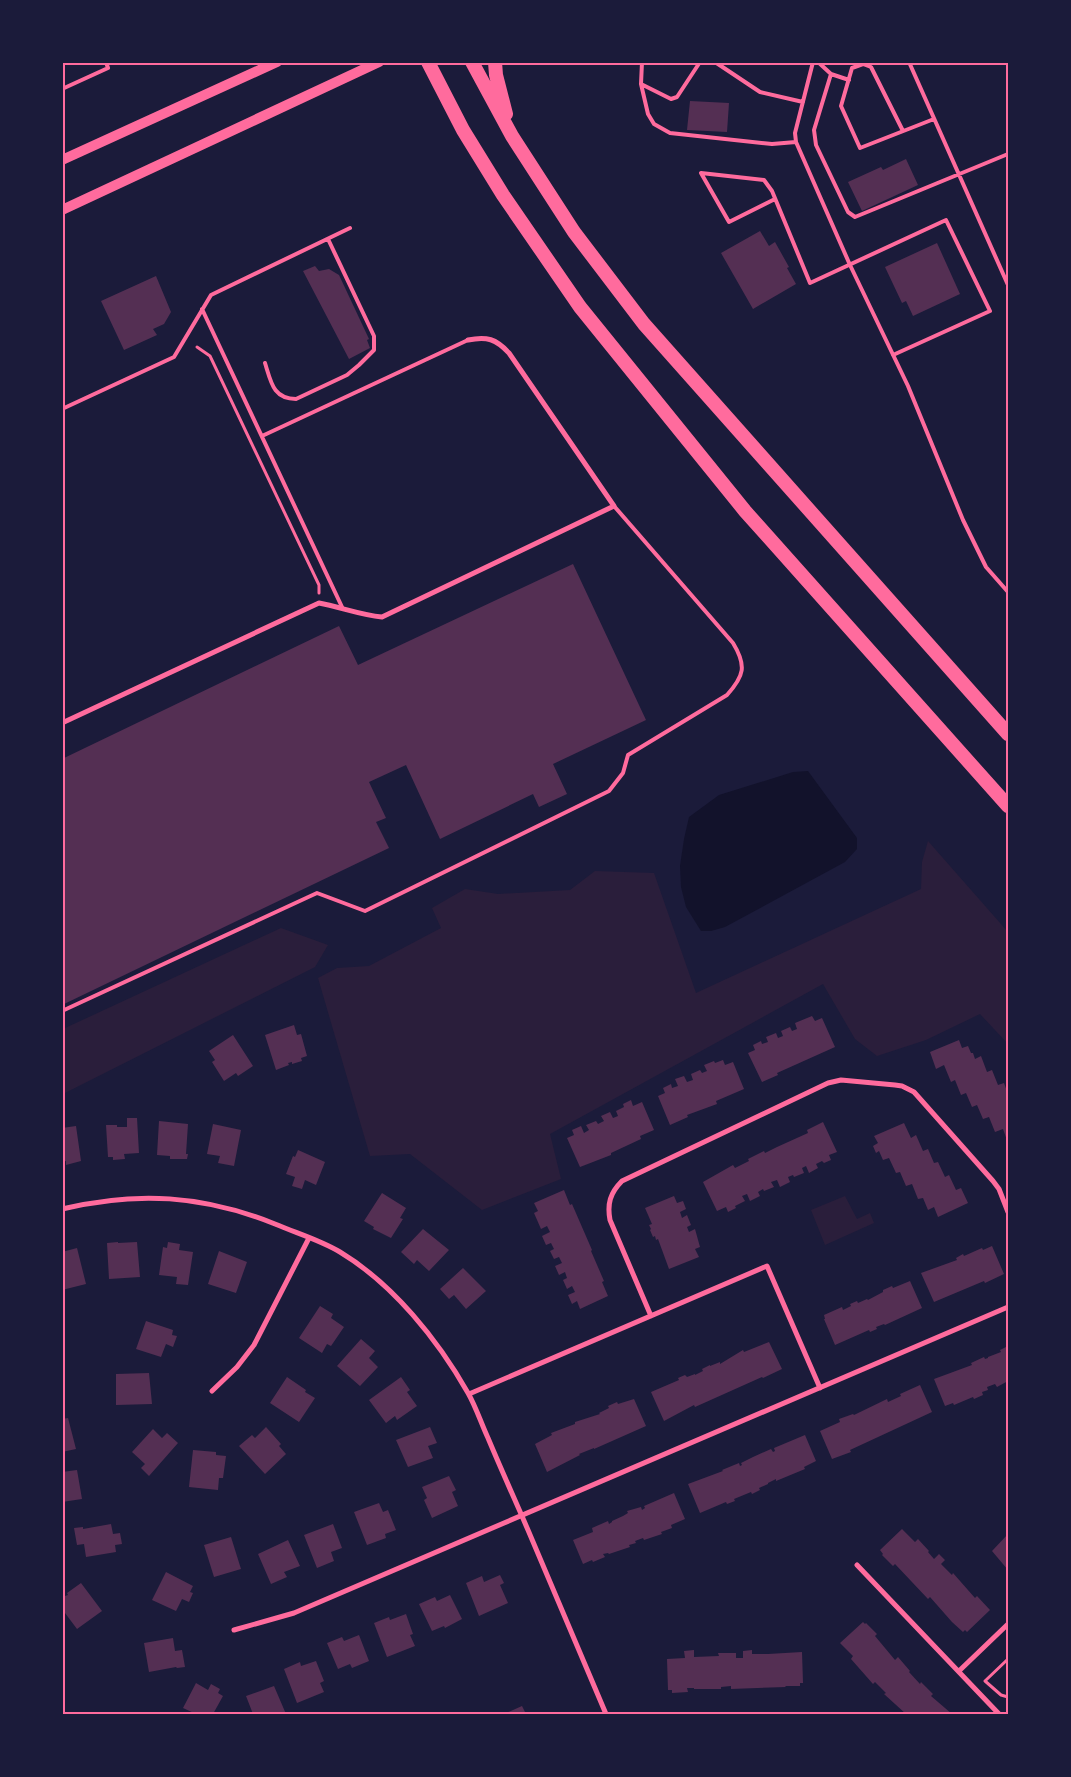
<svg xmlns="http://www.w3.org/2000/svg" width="1071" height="1777" font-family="Georgia,serif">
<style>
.green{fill:#2a1e3b}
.water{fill:#12122b}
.building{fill:#542f53}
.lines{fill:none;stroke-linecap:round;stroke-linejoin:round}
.path{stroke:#ff6b9d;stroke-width:3}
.service{stroke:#ff6b9d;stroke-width:4}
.minor{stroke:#ff6b9d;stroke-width:5}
.secondary{stroke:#ff6b9d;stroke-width:10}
.trunk{stroke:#ff6b9d;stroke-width:14}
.neatline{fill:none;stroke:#ff6b9d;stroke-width:2}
</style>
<rect width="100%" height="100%" fill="#1b1b3a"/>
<path class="green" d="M928,841L1008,932V1044L980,1014L926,1040L877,1056L855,1039L823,984L550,1134L561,1179L482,1210L410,1154L370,1156L318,978L337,968L369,966L441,928L432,908L465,889L498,894L570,890L595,871L654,873L696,993L921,889L922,862Z
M281,928L328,945L315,967L63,1094V1029Z
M845,1196L857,1219L870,1213L874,1223L825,1245L811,1210Z"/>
<path class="water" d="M808,771L857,838V849L845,862L725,927L711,931H701L686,907L681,887L680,866L684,839L689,817L719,795L793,772Z"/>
<path class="building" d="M690,101L729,103L727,132L687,130Z
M906,159L918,185L862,211L848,182L881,167L883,170Z
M760,231L769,246L775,242L789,267L787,268L796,284L753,309L721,253Z
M937,243L960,294L913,316L906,301L902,303L885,267Z
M315,266L319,271L329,269L339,275L369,339L367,340L370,348L349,359L303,271Z
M156,276L171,312L164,324L153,329L157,335L124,350L101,301Z
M573,564L646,720L553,764L567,794L539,807L533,794L440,839L406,765L369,782L386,818L376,822L389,848L62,1005V759L339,626L358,665Z
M812,1016L815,1021L822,1018L835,1047L777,1073L778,1075L762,1082L748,1053L755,1050L753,1045L761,1041L762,1044L768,1042L766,1037L776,1033L778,1038L783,1036L781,1031L790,1027L792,1031L797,1029L795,1023Z
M294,1025L297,1035L301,1034L307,1056L301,1058L302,1061L292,1064V1062L288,1063L289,1065L276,1070L265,1035Z
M233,1035L253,1066L238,1076L236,1073L224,1081L212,1062L215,1060L209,1051Z
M959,1040L962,1048L968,1046L971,1053H973L975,1059L981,1056L987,1072L992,1070L998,1085L1004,1083L1008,1094V1143L1003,1129L995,1132L989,1117L983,1119L977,1105L972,1107L966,1093L961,1095L955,1080L951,1082L944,1065L936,1069L930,1052Z
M723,1060L725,1065L733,1062L744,1089L716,1101L717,1104L687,1115L688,1117L670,1125L658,1096L665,1093L663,1088L671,1084L672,1088L678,1086L675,1079L684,1076L687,1082L693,1080L691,1074L700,1070L702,1073L707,1071L704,1065L714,1061L715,1063Z
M631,1100L633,1106L642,1102L654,1130L640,1136L641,1139L611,1153V1155L580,1167L567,1138L574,1135L572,1130L581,1126L584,1133L589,1130L586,1125L596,1121L598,1124L604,1121L601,1116L610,1112L613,1118L618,1116L616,1111L624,1107L623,1104Z
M127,1118H137L139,1153L124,1154L125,1159L113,1160V1157H108L106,1125H117V1127H127Z
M159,1121L188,1124L186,1154H188L187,1159H170V1156L157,1155Z
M823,1122L837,1152L829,1155L831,1160L824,1163L822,1161L816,1164L818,1168L809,1173L806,1166L802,1168L804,1173L794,1177L793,1175L788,1177L790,1182L780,1187L777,1180L771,1182L774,1187L764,1191L763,1189L758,1192L760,1196L750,1201L747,1194L742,1196L745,1201L735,1206L736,1208L728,1212L726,1207L717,1211L703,1182L733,1165L735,1168L749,1161L748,1159L764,1151L765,1153L777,1147L808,1133L807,1130Z
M904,1123L911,1138L916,1135L923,1151L928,1149L934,1163L938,1162L945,1177L949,1175L956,1190L961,1188L968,1203L938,1217L934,1207L928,1210L923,1198L918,1199L912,1184L906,1186L900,1172L896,1173L889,1158L883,1160L879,1151L876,1153L873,1146L878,1143L874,1136Z
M213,1124L241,1130L234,1166L218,1163L220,1156L207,1154Z
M76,1126L81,1161L66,1165V1161L62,1162V1128Z
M298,1150L325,1162L316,1185L305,1180L302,1189L292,1186L295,1177L286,1174L293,1156L295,1157Z
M564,1190L570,1205L572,1204L592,1250L591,1251L604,1281L602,1282L608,1296L580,1309L577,1301L572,1304L568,1295L575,1292L572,1286L567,1289L563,1280L567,1278L565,1272L559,1275L555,1266L562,1263L559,1257L554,1259L550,1251L554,1249L551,1243L546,1245L542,1236L550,1232L547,1226L541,1229L534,1213L538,1211L534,1203Z
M382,1193L406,1208L400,1218L403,1219L391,1238L373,1229L374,1227L364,1221Z
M674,1196L677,1203L683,1201L686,1209L680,1212L682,1218L687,1215L691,1225L687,1227L689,1232L695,1229L700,1247L695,1249L699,1257L669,1269L658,1239L656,1240L655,1236L653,1237L650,1230L651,1229L649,1225L652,1224L645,1208Z
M423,1229L449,1250L429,1271L417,1260L414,1264L401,1252Z
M118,1242V1243L137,1242L140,1277L109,1279L107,1243Z
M168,1242L180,1244L179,1250L193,1252L188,1285L176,1284L177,1277L159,1275L163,1247L167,1248Z
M992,1246L1004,1274L985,1283L984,1281L934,1302L921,1273L957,1260L956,1258L963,1254L964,1256L982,1248L983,1250Z
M77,1248L86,1284L62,1290V1252Z
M219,1251L247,1262L236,1293L208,1284Z
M463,1268L486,1291L466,1309L454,1295L449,1299L440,1289Z
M910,1281L922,1308L885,1325L884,1324L876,1327L877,1329L870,1332L869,1330L835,1345L824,1319H825L824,1315L842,1307L843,1310L851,1306L850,1304L857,1301L858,1303L867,1299L868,1300L883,1292V1290L892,1286L893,1288Z
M320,1306L333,1314L331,1318L344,1327L331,1346L327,1344L322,1353L299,1338Z
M146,1321L173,1330L172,1335L177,1336L173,1347L166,1344L161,1357L136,1349Z
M361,1339L375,1351L369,1358L378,1367L360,1386L337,1366Z
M769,1342L782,1369L763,1378L762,1377L695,1407L694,1405L664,1421L651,1392L679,1380L678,1378L685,1375L687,1377L695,1374V1375L703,1371L702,1369L710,1365V1366L720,1362V1364L743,1350L744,1352Z
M1008,1346V1381L997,1387L995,1384L987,1387L988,1390L982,1392L983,1395L974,1399L973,1397L954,1405L953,1403L945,1406L934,1379L972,1365L971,1363L984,1357L985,1359L988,1358V1357L1001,1352L1000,1350Z
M149,1373L152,1404L116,1405V1374Z
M287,1377L306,1390L305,1392L315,1398L299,1422L270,1403Z
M401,1377L410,1390L407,1392L417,1406L397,1420L395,1416L386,1423L369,1400Z
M920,1385L932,1412L850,1450L851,1452L832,1459L820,1431L840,1422L839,1419L853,1414L854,1415L887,1399L888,1402L901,1396L900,1394Z
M634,1399L646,1426L594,1449V1448L579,1454L580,1455L547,1472L535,1444L552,1435L551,1433L575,1424V1422L600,1414L599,1413L609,1408L608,1406L617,1402L618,1404Z
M68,1418L76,1449L62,1452V1419Z
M266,1427L281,1444L279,1446L286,1454L265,1474L239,1446L252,1435L255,1438Z
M430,1427L437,1443L428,1446L433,1458L408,1467L396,1440Z
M153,1429L162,1438L167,1433L178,1443L149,1476L141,1468L145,1464L132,1452Z
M805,1435L816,1461L804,1467L805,1469L776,1481V1479L768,1483V1484L759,1488L760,1490L752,1494L751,1492L734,1499L735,1501L727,1504L726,1502L700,1513L688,1484L723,1471L722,1470L739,1463L740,1466L742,1465L741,1463L753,1457L771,1449L773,1452L775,1451L774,1448Z
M193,1450L216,1452V1455L226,1456L223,1478H219L218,1490L189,1487Z
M77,1470L82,1499L62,1502V1472Z
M449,1476L456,1490L452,1492L458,1506L432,1518L424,1500L427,1498L422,1487Z
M674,1493L685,1519L671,1525L672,1528L661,1532L662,1534L644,1540L643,1538L635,1541L636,1543L629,1545L630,1547L609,1554L608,1553L603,1554L605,1557L593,1562L592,1560L583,1564L573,1540L593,1532L592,1528L608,1521L609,1524L612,1522V1521L623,1516L628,1513L627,1511L641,1507L642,1510L645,1508L644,1506Z
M379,1503L383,1512L388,1510L396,1530L385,1534L386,1538L367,1545L354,1512Z
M111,1524L113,1534L120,1533L122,1544L115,1545L116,1552L86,1557L84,1544L77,1545L74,1528L83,1527V1529Z
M333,1524L342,1548L331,1552L334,1561L317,1568L304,1535Z
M902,1529L915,1542L918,1539L929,1551L928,1552L934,1559L939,1554L945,1560L941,1564L952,1575L953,1573L975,1598L977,1596L990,1610L967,1632L965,1630L963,1632L952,1622L930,1597L928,1599L895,1564L893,1566L882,1555L883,1554L880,1550Z
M1008,1534V1570L992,1551Z
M231,1537L241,1569L214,1577L204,1545Z
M288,1540L300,1566L284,1572L287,1577L271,1584L258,1554Z
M166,1572L193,1586L190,1592L193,1593L189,1602L182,1599L176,1611L152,1600Z
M500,1575L504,1583L500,1585L508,1603L479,1616L466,1583L482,1576L484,1582Z
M81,1583L102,1611L77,1629L62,1609V1597L68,1595L67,1593Z
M450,1595L462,1619L445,1628L444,1626L432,1631L419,1604L435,1597L437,1601Z
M406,1614L413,1634L410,1635L415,1646L387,1657L374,1623L389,1617L390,1620Z
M863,1622L865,1624L866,1623L877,1634L875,1636L895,1660L898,1657L910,1671L909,1672L920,1684L921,1682L933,1694L931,1696L952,1714H906L884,1694L886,1693L875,1682L873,1684L851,1659L853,1656L840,1643Z
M359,1635L369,1661L352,1668L350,1664L338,1669L327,1643L342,1637L344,1641Z
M173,1638L175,1651L182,1650L185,1667L177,1668L176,1667L149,1672L144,1643Z
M694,1650V1657L719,1656L718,1653H736V1658H743V1651L752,1650V1654H768L802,1652L803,1683H800V1686H785L786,1687L731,1689V1686L721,1687V1689H694V1688H687L688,1692L672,1693V1690H668L667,1659L685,1658L684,1651Z
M316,1661L324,1681L320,1683L324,1692L297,1703L284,1669L300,1662L301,1666Z
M196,1683L208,1690L211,1684L220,1689L218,1693L223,1696L213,1714H196L183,1708Z
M274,1686L286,1714H253L246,1696Z
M522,1706L526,1714H499L505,1712L506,1713Z"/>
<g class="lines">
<path class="path" d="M197,347L210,356L319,585V593
M1008,1659L985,1681L1001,1695L1008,1697"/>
<path class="service" d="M642,62L641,84L671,99L677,97L700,62
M715,62L760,92L803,102
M813,62L795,133L796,142L850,265L908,386L963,520L986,567L1008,592
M818,62L831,74L849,80
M909,62L1008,285
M831,74L814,130L816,145L848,212L855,217L1008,154
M641,84L648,114L654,124L670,133L772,144L796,142
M62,89L108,68L106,62
M903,131L871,67L863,64L852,68L841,106L860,148L934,119
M775,199L729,222L701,173L764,180L772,191L810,283L946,220L990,311L893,355
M202,309L342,607
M265,363C271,382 273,399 296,399L347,375L359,365L374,350V336L328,239
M62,409L174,357L211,295L350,228
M262,436L468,340
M62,1011L317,893L365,911L609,791L623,773L628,755L727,695C744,676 747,666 733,643L614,506"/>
<path class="minor" d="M62,723L319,603C340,607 361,615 382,617L614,506L509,353C496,339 487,336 468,340
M62,1209C137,1191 203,1195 275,1224C296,1233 320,1240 340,1252C393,1284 438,1340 468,1393C476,1407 481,1423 488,1438C501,1469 515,1500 528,1530C554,1592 580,1653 606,1714
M651,1316L610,1220C607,1204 610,1193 622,1181L828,1083L841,1080L895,1085L902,1086L914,1092L993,1181L999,1189L1008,1212
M212,1391L237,1367L254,1345L309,1238
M469,1394L767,1266L820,1388
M857,1565L999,1714
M234,1630L294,1613L1008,1307
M959,1671L1008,1624"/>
<path class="secondary" d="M62,160L277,62
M62,210L379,62"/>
<path class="trunk" d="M428,62L463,130L503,195L580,307L745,511L1008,806
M472,62L512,136L574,232L644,324L1008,734
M495,62L496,75L506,114"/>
</g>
<rect width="1071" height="1777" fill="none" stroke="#1b1b3a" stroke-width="128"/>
<rect x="64" y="64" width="943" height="1649" class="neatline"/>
</svg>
